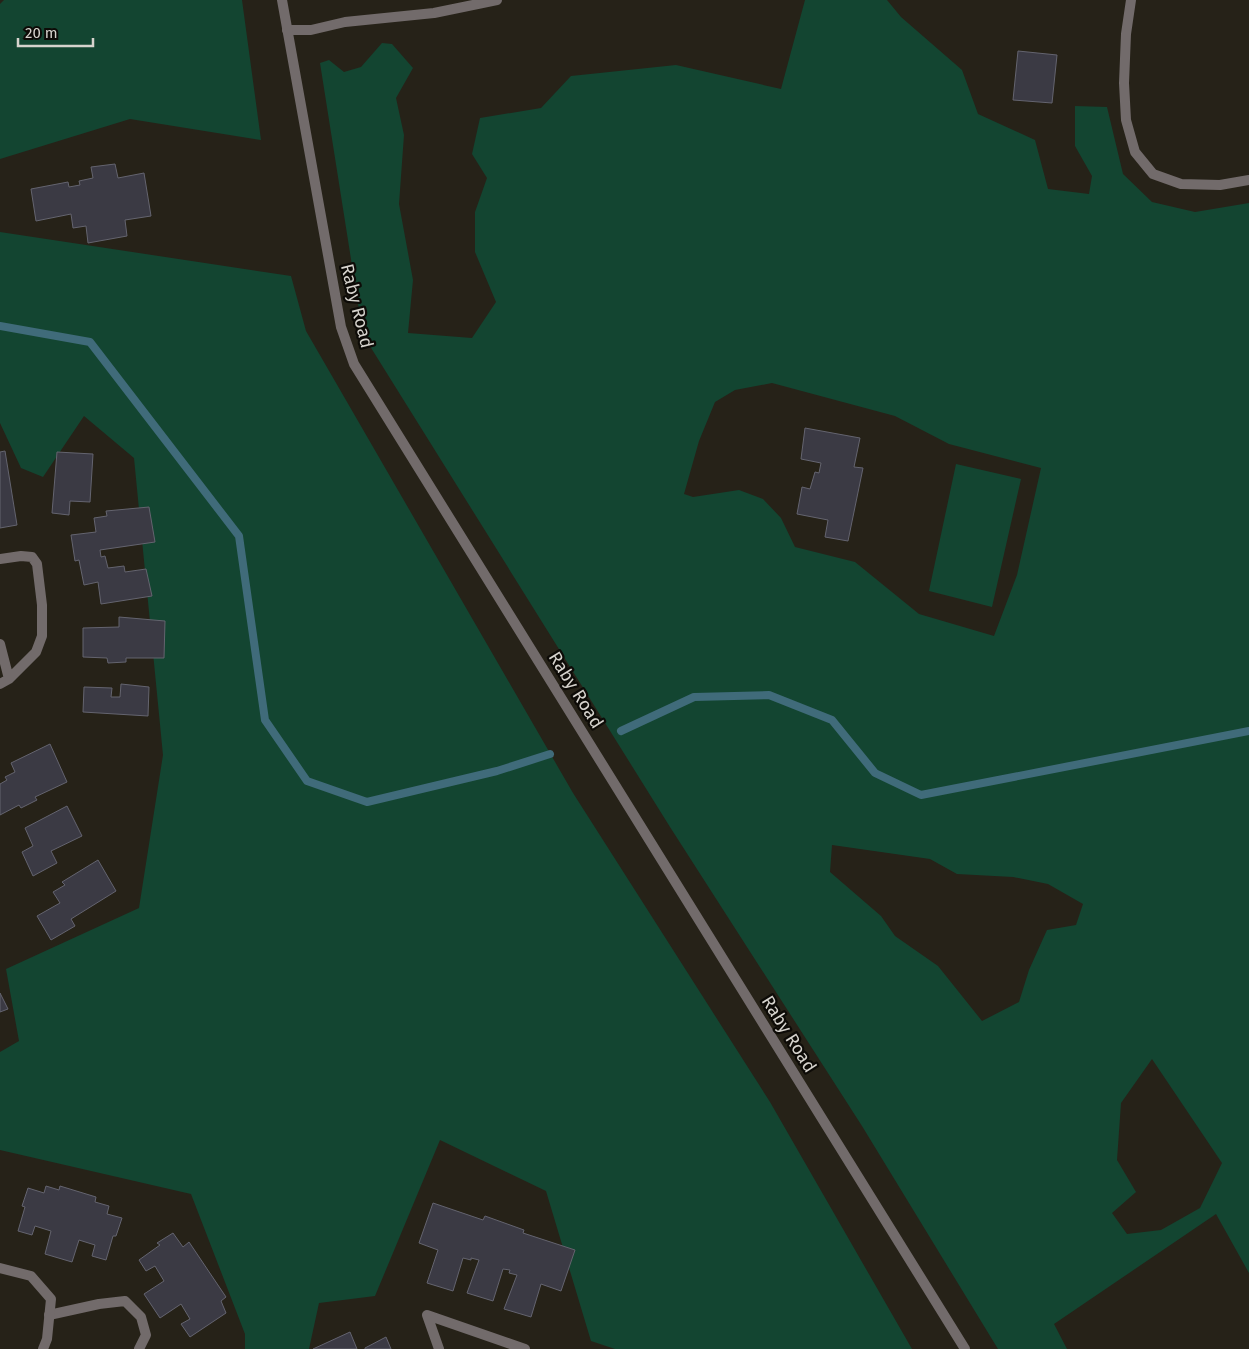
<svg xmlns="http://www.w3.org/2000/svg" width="1249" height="1349" font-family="'Fira Sans',sans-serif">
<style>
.green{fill:#134531;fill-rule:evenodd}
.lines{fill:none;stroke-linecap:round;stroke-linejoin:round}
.stream{stroke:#406b7a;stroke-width:8}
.building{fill:#3b3a44;stroke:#64646f}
.service{stroke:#726b6b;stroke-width:10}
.minor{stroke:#726b6b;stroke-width:10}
.labels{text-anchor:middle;stroke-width:4.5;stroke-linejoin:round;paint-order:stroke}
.street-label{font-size:18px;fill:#d6d3cd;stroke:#0d0b07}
</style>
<rect width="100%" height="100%" fill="#262218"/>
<path class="green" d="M4,0H242L261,140L130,119L0,159V4Z
M805,0H887L901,17L962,70L978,114L1035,140L1048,189L1089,194L1092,176L1075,146V106L1107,107L1123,174L1152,202L1195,212L1249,203V1273L1216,1214L1054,1324L1067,1349H998L862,1126L670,827L363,335L320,63L329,60L344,72L361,67L382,43L392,44L413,68L396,98L404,135L399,204L413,280L408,333L472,338L496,302L475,252V212L487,178L472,154L480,118L541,108L571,76L676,65L781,89ZM772,383L895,416L949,444L1041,468L1017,575L994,636L919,614L855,562L795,547L781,518L763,499L739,490L693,497L684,494L699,441L715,402L735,390ZM832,845L930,859L957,874L1013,877L1048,884L1083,904L1076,925L1047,930L1029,970L1019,1002L982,1021L938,966L895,936L881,916L830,872ZM1152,1059L1222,1163L1200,1208L1161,1230L1127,1234L1112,1213L1136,1192L1117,1160L1121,1103Z
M0,232L291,276L306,331L573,793L770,1102L912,1349H615L591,1341L546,1191L440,1140L375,1296L319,1303L309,1349H245V1334L191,1194L0,1150V1052L19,1041L6,969L139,908L163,755L134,458L84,416L43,477L21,468L0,423Z
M956,464L1021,479L992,607L929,591Z"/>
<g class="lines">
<path class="stream" d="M0,326L90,342L239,536L265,720L307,781L367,802L497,771L550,754
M621,731L694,697L769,695L832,720L875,773L921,795L1249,731"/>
</g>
<path class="building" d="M1018,51L1057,55L1052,103L1013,100Z
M115,164L118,178L144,173L151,216L125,220L127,236L88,243L86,226L73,228L71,214L36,221L31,189L68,182L69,187L80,185L79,181L93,178L91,167Z
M805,428L860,438L854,467L863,468L848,541L825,537L828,520L797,514L802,487L810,489L815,472L819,473L821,463L801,459Z
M5,451L17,525L0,528V452Z
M57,452L93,454L90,502L70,501L69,515L52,513Z
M149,507L155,542L100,550L101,557L105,556L108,568L124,566L125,572L146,569L152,596L101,604L98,582L84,585L79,560L75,561L71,535L96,532L94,518L107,516L106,511Z
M119,617L165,621L164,658H126V662L108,663L107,658L83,657V628L119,627Z
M121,684L149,687L148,716L83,712L84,687L112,688L111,697H120Z
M50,744L67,782L35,797L37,800L21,808L19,805L0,815V784L7,780L5,777L15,772L11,763Z
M67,806L82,836L51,851L57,863L33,876L22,852L33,846L25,828Z
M98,860L116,891L71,919L75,926L51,940L37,916L60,903L53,892L65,885L62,882Z
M0,993L8,1009L0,1012Z
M46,1186L59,1190L60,1186L96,1197L95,1202L109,1206L107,1214L122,1218L116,1236H113L106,1260L92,1256L95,1245L79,1240L72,1262L45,1254L51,1231L35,1226L32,1235L18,1231L25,1207L22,1206L28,1188L44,1193Z
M433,1203L483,1220L485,1216L524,1230L523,1233L575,1250L561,1291L541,1284L531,1317L504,1309L517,1275L509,1273L510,1270L503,1269L493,1301L467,1293L479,1260L471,1258V1260L463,1258L453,1291L427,1283L438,1250L419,1243Z
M173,1233L183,1247L189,1242L226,1297L221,1301L226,1313L190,1337L181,1324L190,1319L181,1304L160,1318L144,1294L164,1281L155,1266L146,1271L139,1260L160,1245L157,1243Z
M350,1332L357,1349H313Z
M386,1337L391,1349H365V1348Z"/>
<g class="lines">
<path class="service" d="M1131,0L1126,34L1124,83L1126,120L1135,152L1153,174L1181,184L1220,185L1249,180
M287,30H311L345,22L434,13L497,0
M49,1315L99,1304L125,1301L141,1317L146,1335L139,1349"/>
<path class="minor" d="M282,0L341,327L354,364L965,1349
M0,559L21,556L32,557L37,564L42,605V636L36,652L9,679L0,684
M0,644L9,679
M0,1268L31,1276L51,1299L47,1339L43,1349
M439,1349L427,1315L525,1349"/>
</g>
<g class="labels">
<g class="street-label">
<text transform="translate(357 306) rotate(76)" y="6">Raby Road</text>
<text transform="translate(576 690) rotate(58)" y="6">Raby Road</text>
<text transform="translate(789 1034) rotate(58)" y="6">Raby Road</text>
</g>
</g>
<path d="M18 38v8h75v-8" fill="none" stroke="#d6d3cd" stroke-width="2.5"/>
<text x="25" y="38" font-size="15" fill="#d6d3cd" stroke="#0d0b07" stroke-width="4" paint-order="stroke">20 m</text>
</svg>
